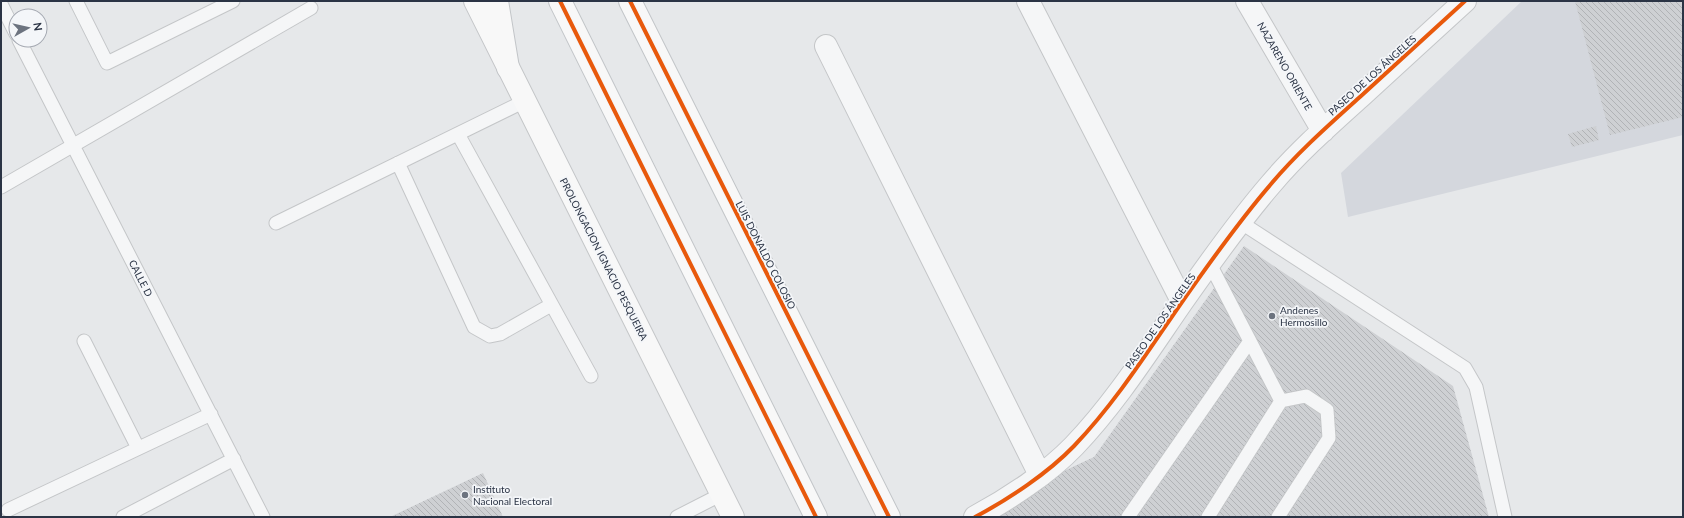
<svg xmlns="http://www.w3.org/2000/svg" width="1684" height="518" font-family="Lato,sans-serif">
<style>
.built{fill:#d4d7dd}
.building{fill:url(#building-back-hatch)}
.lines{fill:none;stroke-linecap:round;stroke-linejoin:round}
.lane-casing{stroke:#c4c6c8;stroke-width:15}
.street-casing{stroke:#c4c6c8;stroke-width:24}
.secondary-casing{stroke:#c4c6c8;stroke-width:24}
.primary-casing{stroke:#c2c5c8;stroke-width:24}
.lane{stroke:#f5f6f7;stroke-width:13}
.street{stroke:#f5f6f7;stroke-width:22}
.secondary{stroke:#f8f8f8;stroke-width:22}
.primary{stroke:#f8f8f8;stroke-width:22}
.cycleway-casing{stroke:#f4f6f9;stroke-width:6}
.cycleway{stroke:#e8590c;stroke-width:4}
.poi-dot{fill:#6c737f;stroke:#f4f6f9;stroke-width:1.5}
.labels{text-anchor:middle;stroke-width:3.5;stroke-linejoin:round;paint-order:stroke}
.street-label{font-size:10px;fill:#2b3445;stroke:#f4f6f9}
.poi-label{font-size:10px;fill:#2b3445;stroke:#f4f6f9;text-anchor:start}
</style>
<defs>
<pattern id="building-back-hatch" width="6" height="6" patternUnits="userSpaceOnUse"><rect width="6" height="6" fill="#ced0d3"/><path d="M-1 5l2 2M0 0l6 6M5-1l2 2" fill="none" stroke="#b1b3b6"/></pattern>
</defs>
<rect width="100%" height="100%" fill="#e6e8ea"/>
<path class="built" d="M1522,1H1683V135L1348,217L1341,173Z"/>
<path class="building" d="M1575,1H1683V117L1610,135Z
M1596,126L1599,140L1572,147L1568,134Z
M1244,246L1453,386L1489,517H988L1006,498L1094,457Z
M483,473L503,517H390Z"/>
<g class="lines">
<g class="lane-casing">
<path id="lane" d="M76,1L107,63L233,1
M1,4L16,34
M19,40L263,517
M458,134L591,376
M398,163L474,327L490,336L500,334L551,305
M1,187L311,8
M1240,222L1465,368L1476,387L1505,517
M276,223L525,101
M1210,264L1281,401
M84,341L138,448
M8,510L211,414
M123,517L234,459
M677,517L722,494
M1128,517L1250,341
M1208,517L1281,401L1306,396L1327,410L1329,438L1278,517"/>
</g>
<g class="street-casing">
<path id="street" d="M1028,1L1182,301
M1247,1L1323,131
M826,46L1040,475
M975,517C1009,499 1048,473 1074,446C1116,402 1148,351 1182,302C1210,262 1239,221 1271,184C1298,152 1330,124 1361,96C1396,64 1430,33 1465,1"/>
</g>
<g class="secondary-casing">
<path id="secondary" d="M475,1L733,517"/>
</g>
<g class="primary-casing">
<path id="primary" d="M497,1L508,68
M560,1L816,517
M630,1L889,517"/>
</g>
<use href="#lane" class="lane"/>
<use href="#street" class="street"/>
<use href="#secondary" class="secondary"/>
<use href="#primary" class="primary"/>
<g class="cycleway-casing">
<path id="cycleway" d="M560,1L816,517
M630,1L889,517
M975,517C1009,499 1048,473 1074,446C1116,402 1148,351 1182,302C1210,262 1239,221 1271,184C1298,152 1330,124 1361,96C1396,64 1430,33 1465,1"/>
</g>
<use href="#cycleway" class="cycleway"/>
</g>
<g class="poi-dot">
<circle cx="1272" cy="316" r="4"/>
<circle cx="465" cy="495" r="4"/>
</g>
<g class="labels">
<g class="street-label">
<text transform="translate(1285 66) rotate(60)" y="4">NAZARENO ORIENTE</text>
<text transform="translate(1372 75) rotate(-42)" y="4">PASEO DE LOS ÁNGELES</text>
<text transform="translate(766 255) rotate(63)" y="4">LUIS DONALDO COLOSIO</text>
<text transform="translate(604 259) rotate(63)" y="4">PROLONGACION IGNACIO PESQUEIRA</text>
<text transform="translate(141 278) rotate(63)" y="4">CALLE D</text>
<text transform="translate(1160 321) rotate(-55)" y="4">PASEO DE LOS ÁNGELES</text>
</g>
<g class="poi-label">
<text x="1280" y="314">Andenes<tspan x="1280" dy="12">Hermosillo</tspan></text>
<text x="473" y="493">Instituto<tspan x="473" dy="12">Nacional Electoral</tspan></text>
</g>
</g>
<rect width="1684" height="518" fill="none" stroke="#2b3445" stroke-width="4"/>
<g transform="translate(28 28) rotate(82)"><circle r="19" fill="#f4f6f9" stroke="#a4a8b1"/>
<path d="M0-3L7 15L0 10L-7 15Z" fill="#6c737f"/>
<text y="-6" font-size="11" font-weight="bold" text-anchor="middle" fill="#2b3445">N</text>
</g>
</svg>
